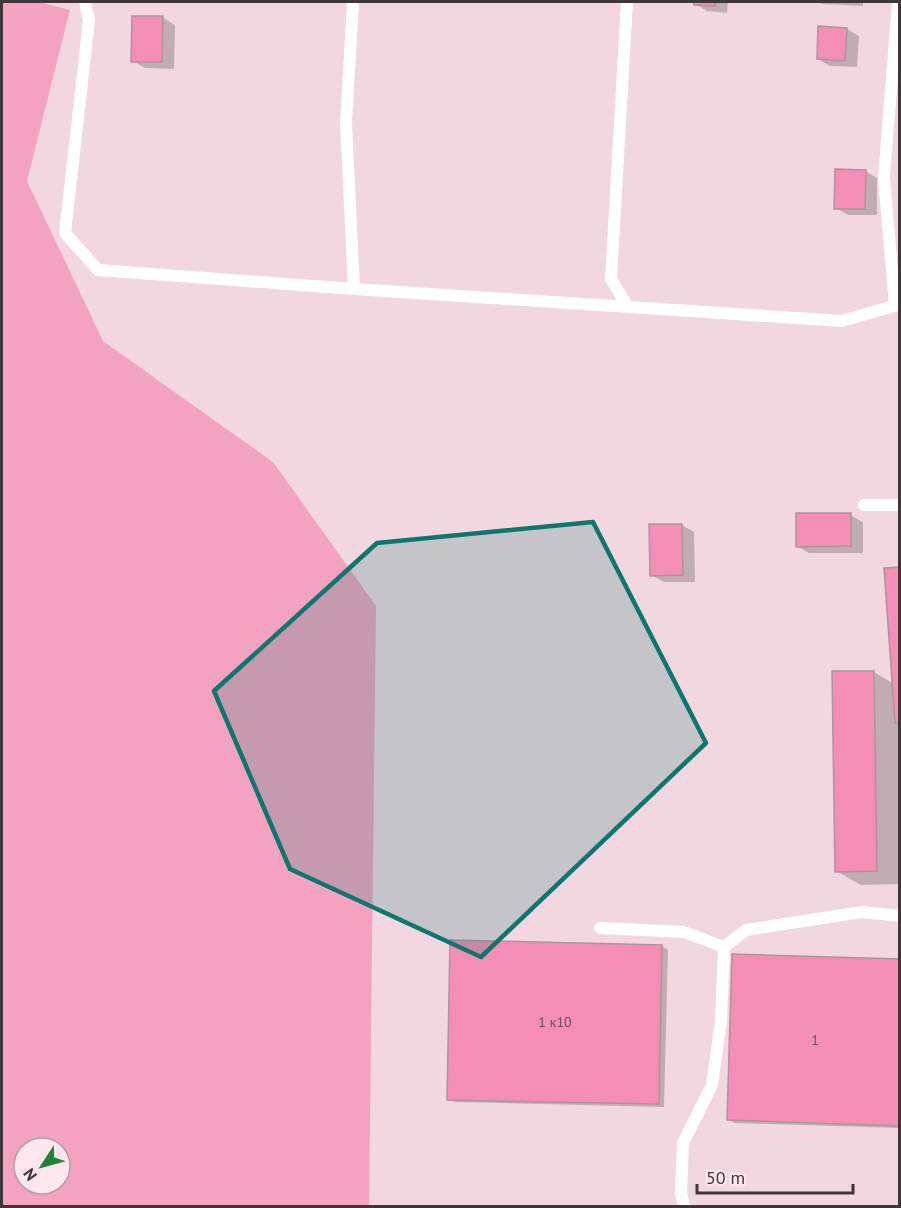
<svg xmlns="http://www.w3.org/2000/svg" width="901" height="1208" font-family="'PT Sans',sans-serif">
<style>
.green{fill:#f3a3c0;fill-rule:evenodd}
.shadow{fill:#0003}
.building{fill:#f48eb5;stroke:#ae939c;stroke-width:1.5}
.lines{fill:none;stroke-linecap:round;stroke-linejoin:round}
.lane{stroke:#fff;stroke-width:12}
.marked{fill:#0f766e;fill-opacity:0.2;stroke:#0f766e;stroke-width:4.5;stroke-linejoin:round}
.labels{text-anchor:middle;stroke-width:5;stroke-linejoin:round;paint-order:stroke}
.number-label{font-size:14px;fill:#6d4b58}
</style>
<rect width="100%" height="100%" fill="#f3d7e0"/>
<path class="green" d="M2,2H39L70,10L27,181L103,341L273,462L376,606L369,1206H2ZM24,1148H60V1184H24Z"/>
<path class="shadow" d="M695,2H728L727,13L707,11L695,4Z
M818,2H863V6L823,4Z
M134,17L163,18L175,25L174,69L145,68L133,61Z
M820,28L847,29L859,36L857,67L830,66L818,59Z
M865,171L877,178V215H848L836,208Z
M850,515L863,522V553H809L797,546Z
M682,525L694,532L695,582H664L651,575Z
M900,568V884L861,885L836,871L874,672L894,684Z
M662,946L668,950L664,1107L455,1102L449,1099Z
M900,961V1128L734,1123L729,1119Z"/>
<path class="building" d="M694,2H715V6L694,5Z
M132,16H163L162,62H131Z
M818,26L847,28L845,61L817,59Z
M835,169L866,170L865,209H834Z
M796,513H851V546L796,547Z
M649,524H682L683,575L650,576Z
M900,567V722L895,723L884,568Z
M832,671H874L877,871L835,872Z
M450,940L662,945L659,1104L447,1100Z
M732,954L900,959V1126L727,1120Z"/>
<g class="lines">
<path class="lane" d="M85,2L89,20L65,233L98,270L354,289L842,321L900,304
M353,2L346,122L354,289
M627,2L611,279L628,307
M895,306L884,177L898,2
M864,505H900
M600,928L684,932L724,947
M684,1206L681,1193L683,1143L712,1085L721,1021L724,947L746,930L862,912L900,916"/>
</g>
<path class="marked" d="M593,522L706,743L481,957L290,869L214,691L377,543Z"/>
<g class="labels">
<g class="number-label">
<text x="555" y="1027">1 к10</text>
<text x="815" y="1045">1</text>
</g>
</g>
<rect width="901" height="1208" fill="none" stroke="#403539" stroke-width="6"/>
<g transform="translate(42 1166) rotate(234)"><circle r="28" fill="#fde6ed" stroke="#b19fa5" stroke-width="1.5"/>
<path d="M0-4.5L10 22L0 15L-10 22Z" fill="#218234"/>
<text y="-9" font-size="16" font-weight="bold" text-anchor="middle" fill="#403539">N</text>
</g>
<path d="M697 1184v9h156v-9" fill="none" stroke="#403539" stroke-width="3"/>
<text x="706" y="1184" font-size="18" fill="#403539" stroke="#fde6ed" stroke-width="4.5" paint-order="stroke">50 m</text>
</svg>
